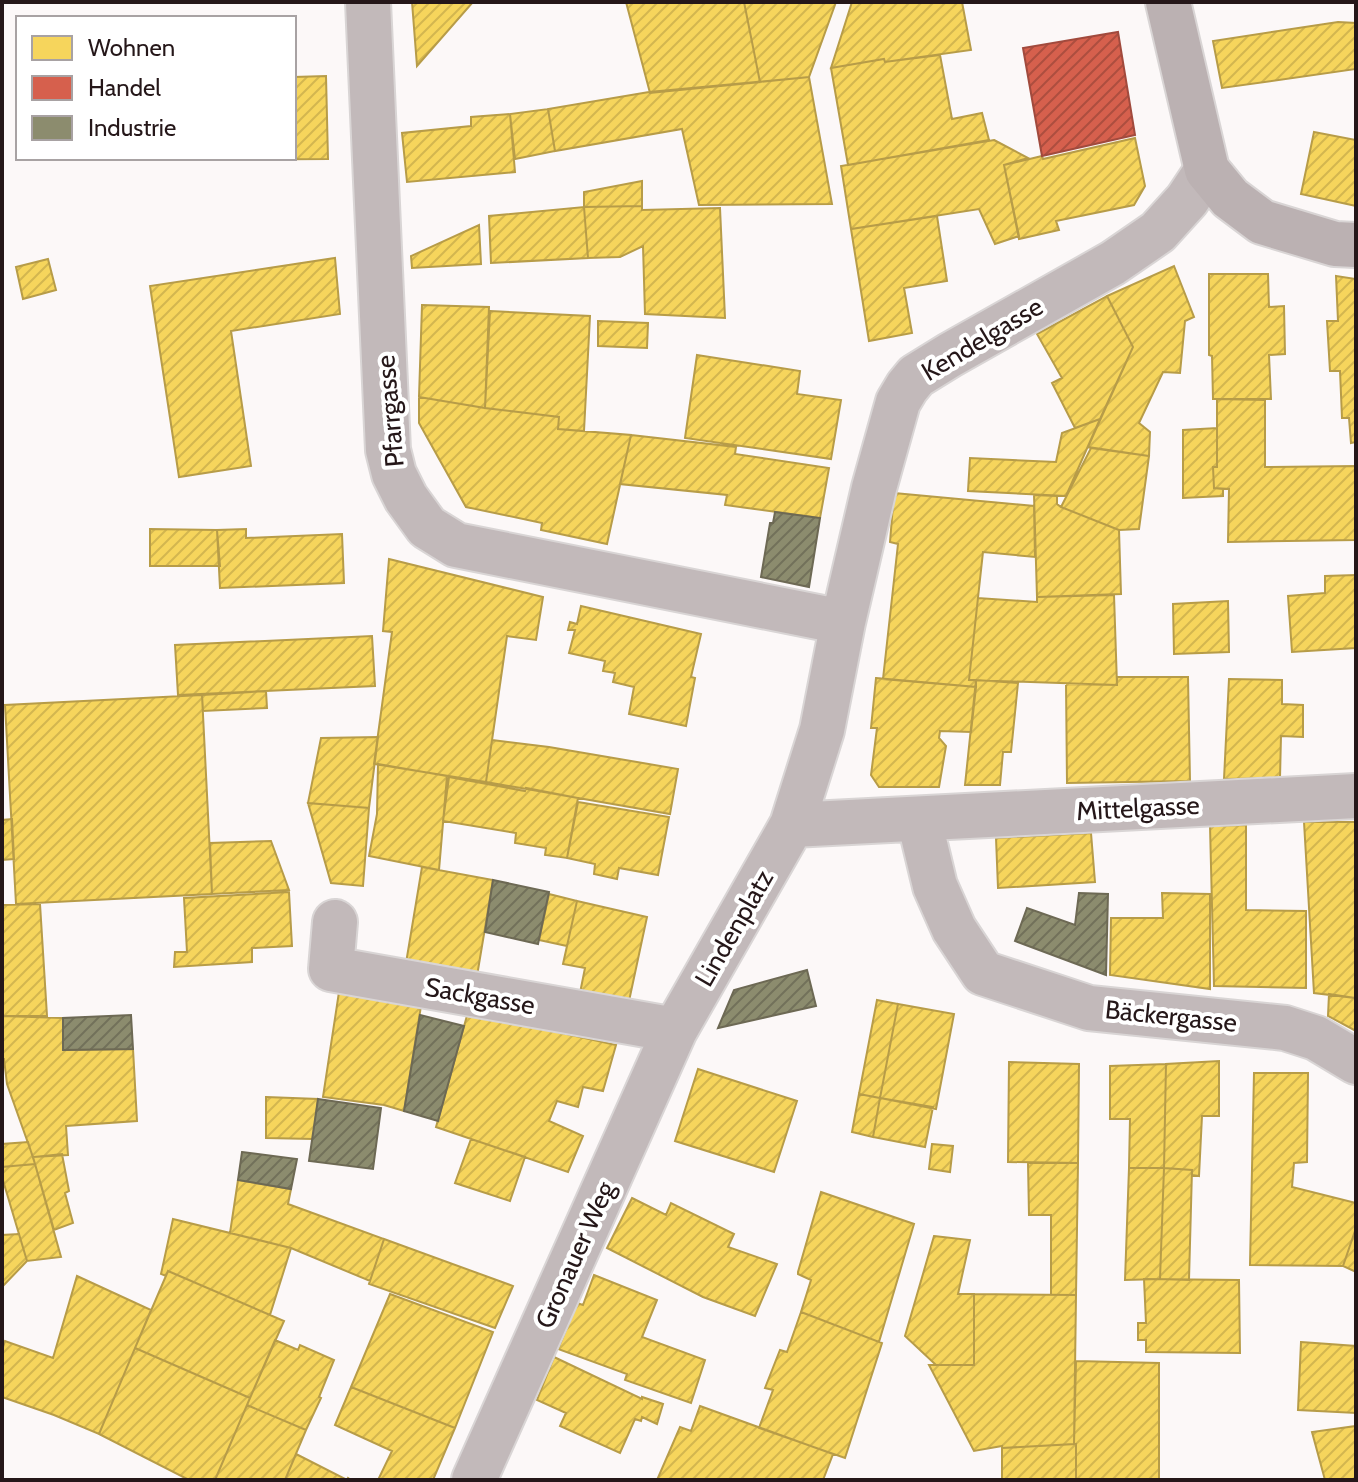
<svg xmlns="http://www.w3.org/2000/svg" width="1358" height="1482" font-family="Cabin,sans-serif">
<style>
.homes{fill:url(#homes-hatch);stroke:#b79c48;stroke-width:2}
.shops{fill:url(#shops-hatch);stroke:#a14a3d;stroke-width:2}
.industry{fill:url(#industry-hatch);stroke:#6d6954;stroke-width:2}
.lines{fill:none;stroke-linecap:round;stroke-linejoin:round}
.minor-casing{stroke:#d9d5d5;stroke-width:48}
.major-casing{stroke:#d9d5d5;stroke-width:48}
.minor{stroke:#c2b9ba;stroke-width:44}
.major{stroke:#bbb1b2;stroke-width:44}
.labels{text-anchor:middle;stroke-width:8;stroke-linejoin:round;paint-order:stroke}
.street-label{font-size:26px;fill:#251719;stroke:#fff}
</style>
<defs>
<pattern id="homes-hatch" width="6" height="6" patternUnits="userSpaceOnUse" patternTransform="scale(2)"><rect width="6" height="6" fill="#f6d55c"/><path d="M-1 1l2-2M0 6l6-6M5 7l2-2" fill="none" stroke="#d3b64f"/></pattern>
<pattern id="shops-hatch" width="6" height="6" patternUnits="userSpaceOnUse" patternTransform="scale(2)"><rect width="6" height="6" fill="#d6604d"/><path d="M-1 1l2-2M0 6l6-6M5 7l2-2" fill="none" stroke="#ad4e3f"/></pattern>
<pattern id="industry-hatch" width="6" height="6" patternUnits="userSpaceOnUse" patternTransform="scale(2)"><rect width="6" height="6" fill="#8c8c6e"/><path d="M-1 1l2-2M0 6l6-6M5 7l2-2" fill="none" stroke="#72715a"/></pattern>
</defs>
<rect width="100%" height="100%" fill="#fcf8f8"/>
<path class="homes" d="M412,2H473L417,66Z
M626,2H744L760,82L650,93Z
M744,2H836L809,77L760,82Z
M852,2H962L971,50L885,62L884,59L831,68Z
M1338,22L1356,23V69L1222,88L1213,41Z
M940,55L952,119L982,113L989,140L848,165L831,68L884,59L885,62Z
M326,76L328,159L183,160V158H294V77Z
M809,77L832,204L699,205L682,129L555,151L548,109L649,92Z
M548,109L555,151L515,159L510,114Z
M510,114L515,172L407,182L402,133L471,126V117Z
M1314,132L1356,140V206L1301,194Z
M1135,138L1145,186L1134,205L1056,221L1059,230L1019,239L1004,165L1042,156L1043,159Z
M994,140L1028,158L1004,165L1019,236L995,244L979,209L851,229L841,166Z
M642,181V206L584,207V192Z
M642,206V210L720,208L725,318L645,314L643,246L620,257L588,258L584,207Z
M584,207L588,258L491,263L489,216Z
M937,216L947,281L904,288L912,333L869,341L851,229Z
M479,225L481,264L412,268L411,256Z
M335,258L340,314L231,331L251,466L179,477L150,286Z
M48,259L56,290L23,299L16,267Z
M1174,266L1194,317L1185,321L1180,373L1163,372L1139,423L1150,432L1149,456L1088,447L1133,347L1107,296Z
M1209,274H1268L1269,307L1284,306L1285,354L1269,355L1271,399H1213L1212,356L1209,355Z
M1336,276L1356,279V442L1351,443L1349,418H1342L1340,371H1330L1327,321H1338Z
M1107,296L1133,347L1100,419L1075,428L1052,383L1062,378L1037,334Z
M422,305L489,307L485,408L419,397Z
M490,311L590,316L584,431L558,429L559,417L485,408Z
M598,321L648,323L647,348L598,346Z
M697,355L800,371L797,394L841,400L831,459L685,438Z
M419,397L485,408L559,417L558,429L631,435L607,544L541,530L542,523L466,507L419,423Z
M1217,399L1265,400V467L1356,466V540L1228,542L1229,489L1214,488L1213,467H1217Z
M1100,419L1066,496L968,491L970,458L1056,462L1062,433Z
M1217,428V467H1213L1214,488L1223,489V496L1183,498V430Z
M631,435L736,447L735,454L829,468L820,518L725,505L727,495L620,484Z
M1091,448L1149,456L1139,529L1119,530L1061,507Z
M894,493L1034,506L1035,557L983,552L969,680H976V687L883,679L898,544L890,542Z
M1034,495L1057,496V504L1061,507L1119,530L1121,594L1037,597Z
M150,529L217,530L220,566H150Z
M246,529V538L342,534L344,583L220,588L217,530Z
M389,559L543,597L536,640L507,636L486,782L374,764L392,632L383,631Z
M1356,575V648L1292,652L1288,596L1325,593V576Z
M1114,595L1117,685L969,680L978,598L1037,602V597Z
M1228,601L1229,652L1174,654L1173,604Z
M581,606L701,634L691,677L695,678L686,726L629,714L634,687L613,682L615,673L603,671L605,661L569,653L575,630H568L570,622L577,624Z
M372,636L375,686L178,695L175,645Z
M1117,677H1188L1190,781L1067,783L1066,684L1117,685Z
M876,678L976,687L971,732L940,731L939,738L946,746L939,787H879L871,775L877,728H871Z
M1229,679L1282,680V704L1303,705V737L1281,736L1280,778L1224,779Z
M976,680L1018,683L1011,752H1003L1000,785H965Z
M266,691L267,708L203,711L202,695Z
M202,695L212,894L16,904L5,705Z
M378,737L369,808L308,803L321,738Z
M492,740L549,747L678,769L670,814L486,782Z
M378,764L447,776L439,870L369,856L377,814Z
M449,777L525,791L526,788L578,798L567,858L545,855L546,848L515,843L516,833L443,821Z
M578,802L669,817L658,875L619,868L617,879L594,874L595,864L567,858Z
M308,803L369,808L363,886L331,883Z
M12,819L14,859L2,860V820Z
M1304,822H1356V998L1314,993Z
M1246,825V910L1306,911V988L1214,986L1210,826Z
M1091,833L1095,882L998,888L996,838Z
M271,841L289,890L212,894L210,843Z
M422,867L493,880L477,976L406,963Z
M289,892L292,946L252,948V962L174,967L175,952H187L184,898Z
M1162,893L1210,894V989L1110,975L1111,918H1163Z
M549,894L577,901L567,946L539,940Z
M577,901L647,917L629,1001L580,993L585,968L563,964Z
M40,904L47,1016H2V905Z
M339,992L421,1006L404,1111L384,1105L323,1097Z
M1329,994L1356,998V1031L1328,1016Z
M877,1000L898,1004L880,1098L859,1094Z
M898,1004L954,1014L936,1109L880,1098Z
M468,1012L616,1045L603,1091L583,1087L578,1107L557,1101L549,1121L583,1136L568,1172L436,1127Z
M2,1016L63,1018V1050L133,1049L137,1121L66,1126L68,1155L33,1157L7,1084L4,1059H2Z
M1219,1061V1116H1202L1199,1176L1192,1175V1170L1164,1168L1166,1064Z
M1009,1062L1079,1064L1078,1163L1008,1162Z
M1166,1064L1164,1168H1129L1130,1119H1110V1066Z
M698,1069L797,1101L774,1172L675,1141Z
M1254,1073H1308L1307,1162L1294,1163L1292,1187L1356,1203V1228L1343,1266L1250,1265Z
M859,1094L880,1098L873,1137L852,1132Z
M266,1097L318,1099L313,1139L266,1138Z
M880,1098L933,1107L925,1147L873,1137Z
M471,1139L525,1157L510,1201L455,1183Z
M28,1142L35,1164L2,1167V1144Z
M932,1144L953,1146L950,1172L929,1169Z
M62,1154L69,1191L65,1193L73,1223L54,1230L33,1157Z
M1028,1163H1078L1076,1295H1051V1215H1029Z
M35,1164L61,1257L27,1261L2,1177V1167Z
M1129,1168H1164L1160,1279L1125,1280Z
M1164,1168L1192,1170L1189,1280L1160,1279Z
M238,1180L291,1189L288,1204L384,1239L370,1281L291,1248L230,1233Z
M821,1192L914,1224L879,1342L801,1312L811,1280L798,1274V1272Z
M632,1198L666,1215L671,1203L734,1234L728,1247L777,1264L755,1316L703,1297L607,1248Z
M173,1219L291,1248L270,1315L168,1271L166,1276L161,1274Z
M1356,1228V1272L1343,1266Z
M19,1234L27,1261L2,1287V1235Z
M934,1236L970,1240L958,1294H974V1365H936L905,1336Z
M384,1239L513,1286L495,1328L369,1284Z
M168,1271L284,1321L250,1398L135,1348Z
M594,1275L657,1300L642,1337L705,1360L691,1403L625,1380L627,1374L558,1349L577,1303L583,1305Z
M77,1276L151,1310L99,1434L54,1415L2,1397V1350L5,1341L53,1358Z
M1144,1279L1239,1280L1240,1353L1146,1352V1340H1138V1323H1146Z
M390,1294L493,1332L455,1428L351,1387Z
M974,1294L1076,1295L1074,1444L1002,1448V1446L974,1451L929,1365H974Z
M801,1312L882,1343L845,1458L759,1428L773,1390L765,1388L780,1350L787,1352Z
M275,1340L298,1350L300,1345L334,1360L319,1397L321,1398L306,1430L247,1405Z
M1301,1342L1356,1346V1413L1298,1410Z
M135,1348L250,1398L215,1480H189L99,1434Z
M554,1357L642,1399V1397L663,1404L657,1424L642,1417L641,1421L635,1419L620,1453L560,1426L566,1413L537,1400Z
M1076,1361L1159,1363V1480H1076V1444H1074Z
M351,1387L455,1428L433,1480H378L392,1451L335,1425Z
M247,1405L306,1430L285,1480H215Z
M700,1406L833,1454L823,1480H657L680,1427L691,1431Z
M1356,1426V1480H1325L1312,1432Z
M1076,1444V1480H1002V1448Z
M296,1454L347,1480L348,1478L351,1480H285Z"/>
<path class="shops" d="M1118,32L1135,135L1042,156L1023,48Z"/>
<path class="industry" d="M775,512L820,518L809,587L761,577L770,523H773Z
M493,880L549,892L538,944L485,932Z
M1079,893L1108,894L1106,975L1015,941L1027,908L1075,925Z
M807,970L816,1006L718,1028L734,990Z
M131,1015L133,1049L63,1050V1018Z
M420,1015L464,1026L438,1121L404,1111Z
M318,1099L381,1108L373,1169L309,1161Z
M242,1152L297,1159L291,1189L238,1180Z"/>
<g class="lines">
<g class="minor-casing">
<path id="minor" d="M368,2L388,450L394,474L406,498L427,527L456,545L843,622
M919,819L935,886L954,929L983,973L1089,1008L1285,1028L1316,1038L1356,1062
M792,825L1356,796
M335,922L331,969L675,1030
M474,1480L675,1030L792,825L822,730L843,622L874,488L898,402L907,387L916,376L950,355L1113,263L1158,232L1187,200L1207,170"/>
</g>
<g class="major-casing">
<path id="major" d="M1168,2L1207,170L1230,198L1262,222L1335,244L1356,245"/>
</g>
<use href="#minor" class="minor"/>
<use href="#major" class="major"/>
</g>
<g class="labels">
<g class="street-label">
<text transform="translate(982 339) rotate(-31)" y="9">Kendelgasse</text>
<text transform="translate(390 411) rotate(-95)" y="9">Pfarrgasse</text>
<text transform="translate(1138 808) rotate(-3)" y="9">Mittelgasse</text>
<text transform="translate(734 928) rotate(-60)" y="9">Lindenplatz</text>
<text transform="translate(480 996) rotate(10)" y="9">Sackgasse</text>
<text transform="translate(1171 1016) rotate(6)" y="9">Bäckergasse</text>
<text transform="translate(575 1255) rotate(-66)" y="9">Gronauer Weg</text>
</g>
</g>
<rect width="1358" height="1482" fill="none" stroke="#251719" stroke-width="8"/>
<rect x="16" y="16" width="280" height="144" fill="#ffffff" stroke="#a8a2a3" stroke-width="2"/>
<rect x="32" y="36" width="40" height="24" fill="#f6d55c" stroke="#a8a2a3" stroke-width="2"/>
<text x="88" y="56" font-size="24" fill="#251719">Wohnen</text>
<rect x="32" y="76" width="40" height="24" fill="#d6604d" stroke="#a8a2a3" stroke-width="2"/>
<text x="88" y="96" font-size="24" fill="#251719">Handel</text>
<rect x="32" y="116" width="40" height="24" fill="#8c8c6e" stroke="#a8a2a3" stroke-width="2"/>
<text x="88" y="136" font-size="24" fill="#251719">Industrie</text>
</svg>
